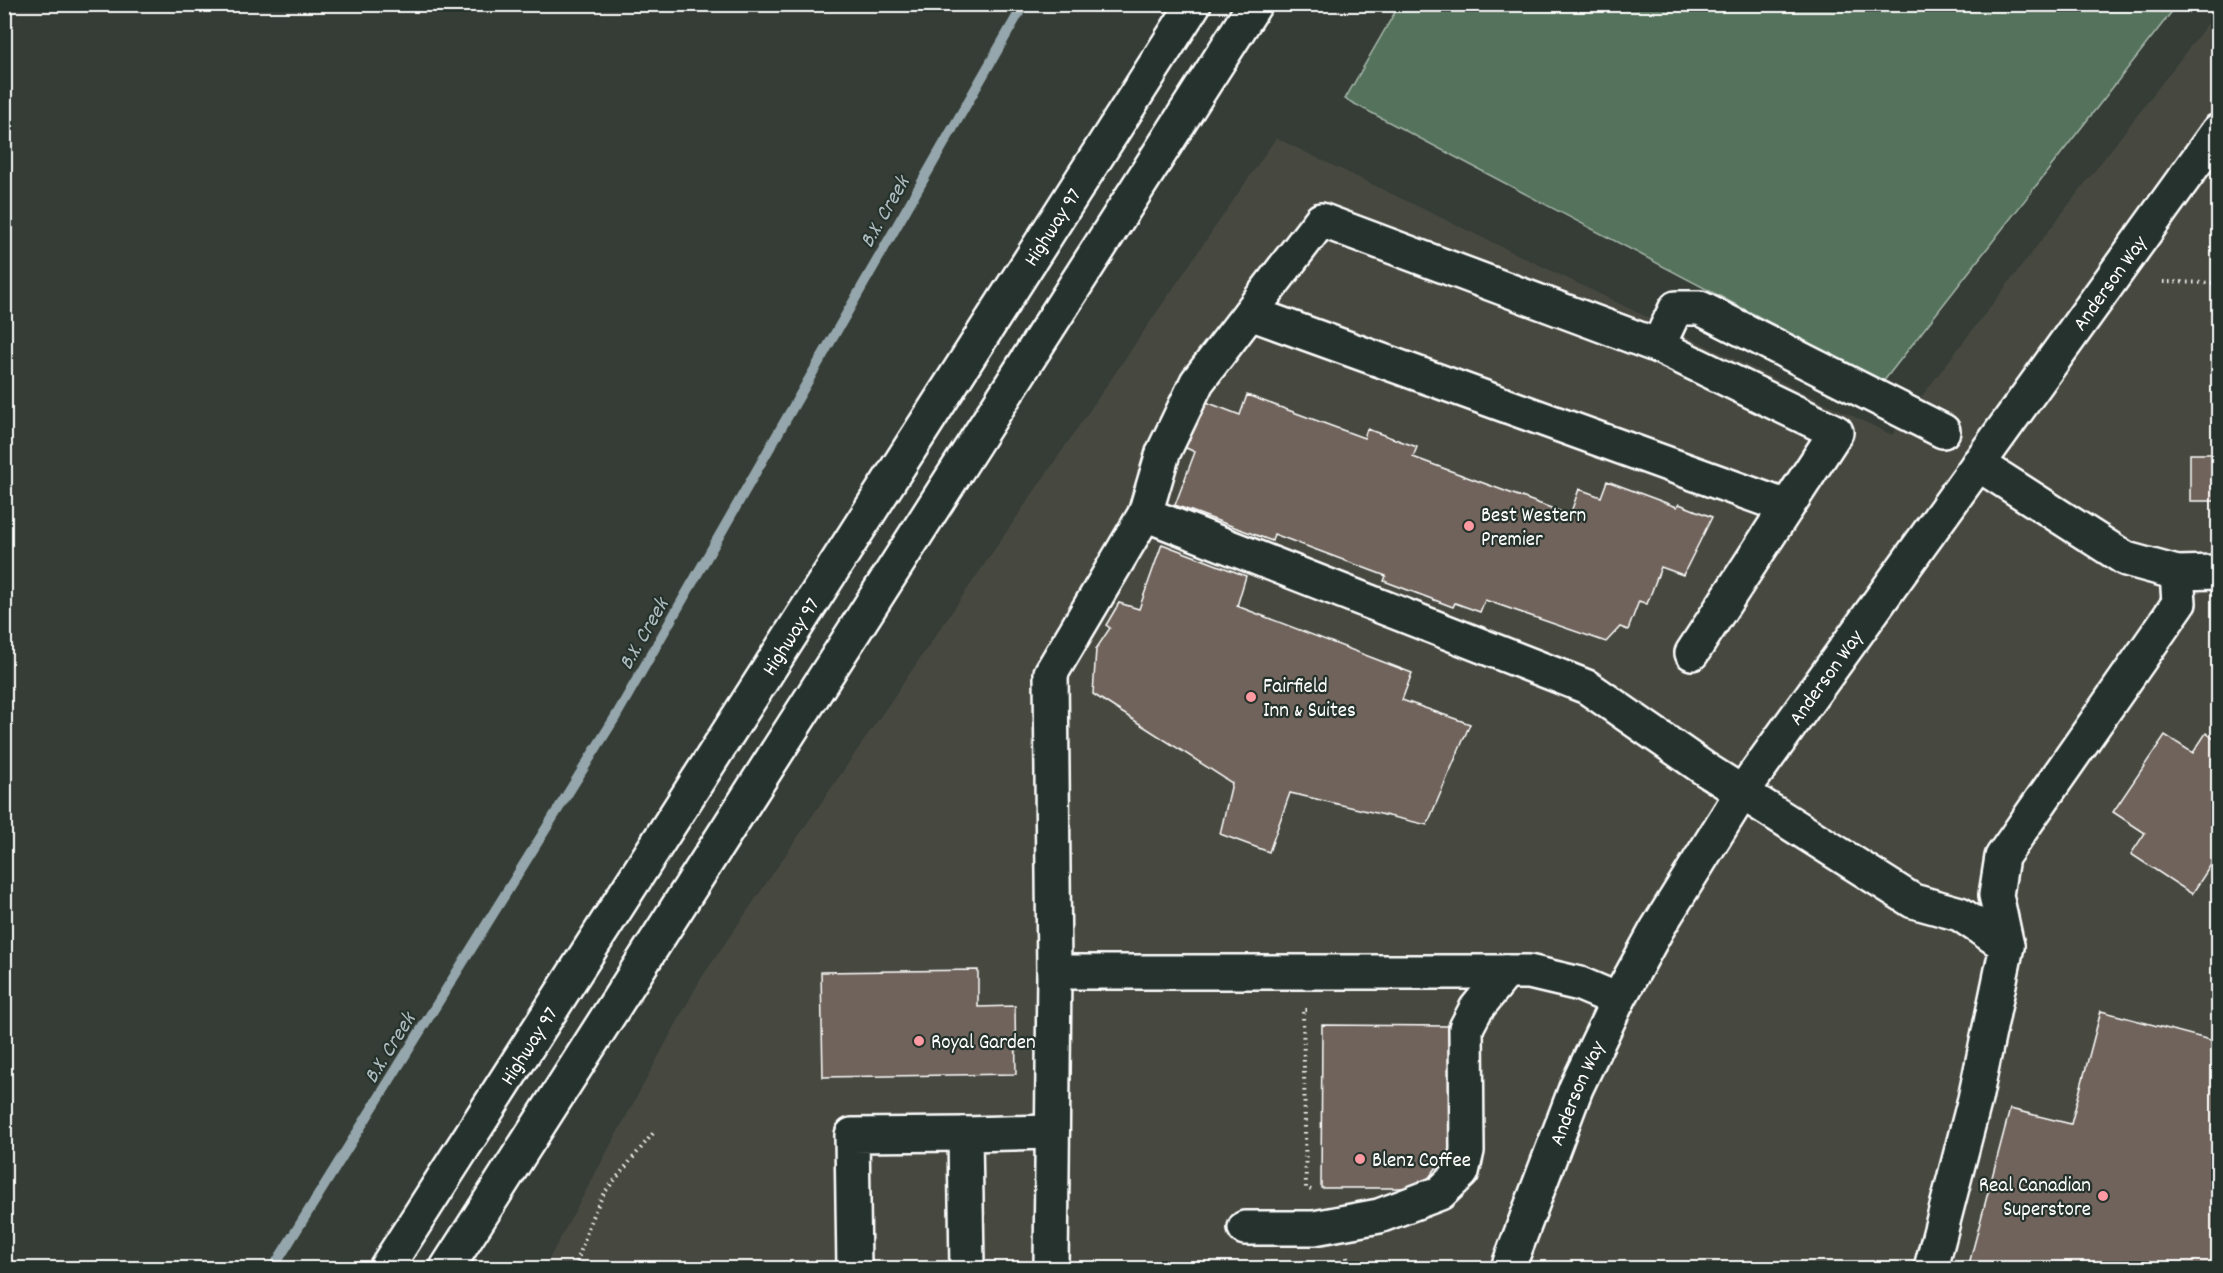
<svg xmlns="http://www.w3.org/2000/svg" width="2223" height="1273" font-family="Dekko,sans-serif">
<style>
.built{fill:#474941}
.green{fill:#54735c;stroke:#aab9ae;stroke-width:1.5}
.lines{fill:none;stroke-linecap:round;stroke-linejoin:round}
.stream{stroke:#95a6ac;stroke-width:10}
.building{fill:#70645b;stroke:#fff;stroke-width:1.5}
.minor-casing{stroke:#fff;stroke-width:38}
.highway-casing{stroke:#fff;stroke-width:38}
.path{stroke:#fff;stroke-width:4;stroke-dasharray:1.5 4.5;stroke-linecap:butt}
.minor{stroke:#26332d;stroke-width:33}
.highway{stroke:#26332d;stroke-width:33}
.poi-dot{fill:#ff9aa2;stroke:#26332d;stroke-width:2}
.labels{text-anchor:middle;stroke-width:4.5;stroke-linejoin:round;paint-order:stroke}
.street-label{font-size:21px;fill:#fff;stroke:#26332d}
.poi-label{font-size:21px;fill:#fff;stroke:#26332d;text-anchor:start}
.water-label{font-size:22px;font-style:italic;fill:#afbcc0;stroke:#26332d}
</style>
<rect width="100%" height="100%" fill="#353d36"/>
<filter id="ink" filterUnits="userSpaceOnUse"><feTurbulence type="fractalNoise" baseFrequency=".0167" numOctaves="2"/><feDisplacementMap in="SourceGraphic" scale="12" xChannelSelector="R" yChannelSelector="G"/><feConvolveMatrix kernelMatrix="1 2 1 2 8 2 1 2 1" color-interpolation-filters="sRGB"/></filter>
<g filter="url(#ink)">
<path class="built" d="M2218,10V1268H544L700,980L1276,138L1892,435Z"/>
<path class="green" d="M1399,5V4L2177,5L1883,382L1345,99Z"/>
<g class="lines">
<path class="stream" d="M273,1268L616,716L1024,4"/>
</g>
<path class="building" d="M1247,395L1364,438L1367,429L1417,447L1413,457L1570,515L1579,489L1601,497L1607,481L1677,507L1679,504L1712,517L1683,575L1661,567L1647,604L1639,601L1628,630L1620,627L1606,642L1485,600L1480,612L1455,603L1453,607L1384,581L1386,576L1274,534L1272,541L1175,505L1195,452L1184,447L1201,400L1240,415Z
M2190,454H2218V501H2190Z
M1162,544L1246,576L1237,606L1412,673L1402,700L1470,724L1427,825L1290,793L1269,852L1220,834L1232,783L1093,694L1096,649L1110,628L1106,625L1119,603L1139,609Z
M2206,733L2218,742V854L2192,894L2131,854L2145,833L2113,812L2165,735L2193,753Z
M978,970V1007L1015,1006L1016,1074L823,1077L821,972Z
M2101,1011L2218,1042V1268H1968L2010,1109L2071,1124Z
M1322,1025L1451,1026L1450,1150L1421,1188H1321Z"/>
<g class="lines">
<g class="minor-casing">
<g id="minor">
<path d="M1250,313L1787,507L1692,653"/>
<path d="M1658,346L1836,432L1787,507"/>
<path d="M1978,464L2126,559L2177,573L2218,572"/>
<path d="M1145,514L1163,453L1197,382L1321,220L1658,346L1676,308H1700L1943,431"/>
<path d="M2007,946L1996,895L2002,857L2179,603L2177,573"/>
<path d="M1054,972L1051,673L1145,514L1587,687L1705,769L1913,901L1960,914L2007,946L1975,1099L1931,1268"/>
<path d="M1245,1228H1314L1379,1216L1440,1193L1462,1172L1467,1151L1466,1028L1476,1009L1506,972"/>
<path d="M854,1268L852,1135L965,1134"/>
<path d="M967,1268L965,1134L1052,1132"/>
<path d="M1051,1268L1054,972H1529L1580,984L1618,1000"/>
<path id="s1" d="M1508,1268L1576,1088L1618,1000L1657,929L1743,791L2218,131"/>
</g>
</g>
<g class="highway-casing">
<g id="highway">
<path id="s2" d="M386,1268L1194,4"/>
<path d="M447,1268L1255,4"/>
</g>
</g>
<path class="path" d="M2163,282L2218,283
M1307,1010H1303L1306,1188L1311,1190
M1347,1257L1348,1268
M575,1268L592,1217L604,1193L655,1131"/>
<use href="#minor" class="minor"/>
<use href="#highway" class="highway"/>
</g>
</g>
<g class="poi-dot">
<circle cx="1469" cy="526" r="6"/>
<circle cx="1251" cy="697" r="6"/>
<circle cx="919" cy="1041" r="6"/>
<circle cx="1360" cy="1159" r="6"/>
<circle cx="2103" cy="1196" r="6"/>
</g>
<g class="labels">
<g class="street-label">
<text dy="7" stroke="none"><textPath href="#s2" startOffset="1236">Highway 97</textPath></text>
<text dy="7" stroke="none"><textPath href="#s1" startOffset="1160">Anderson Way</textPath></text>
<text dy="7" stroke="none"><textPath href="#s2" startOffset="750">Highway 97</textPath></text>
<text dy="7" stroke="none"><textPath href="#s1" startOffset="674">Anderson Way</textPath></text>
<text dy="7" stroke="none"><textPath href="#s2" startOffset="264">Highway 97</textPath></text>
<text dy="7" stroke="none"><textPath href="#s1" startOffset="188">Anderson Way</textPath></text>
</g>
<g class="poi-label">
<text x="1481" y="521">Best Western<tspan x="1481" dy="24">Premier</tspan></text>
<text x="1263" y="692">Fairfield<tspan x="1263" dy="24">Inn &amp; Suites</tspan></text>
<text x="931" y="1048">Royal Garden</text>
<text x="1372" y="1166">Blenz Coffee</text>
<text x="2091" y="1191" text-anchor="end">Real Canadian<tspan x="2091" dy="24">Superstore</tspan></text>
</g>
<g class="water-label">
<text transform="translate(883 211) rotate(-60)" y="8">B.X. Creek</text>
<text transform="translate(642 633) rotate(-60)" y="8">B.X. Creek</text>
<text transform="translate(388 1047) rotate(-58)" y="8">B.X. Creek</text>
</g>
</g>
<rect width="2223" height="1273" fill="none" stroke="#26332d" stroke-width="24"/>
<rect x="12" y="12" width="2199" height="1249" fill="none" stroke="#fff" stroke-width="2" filter="url(#ink)"/>
</svg>
